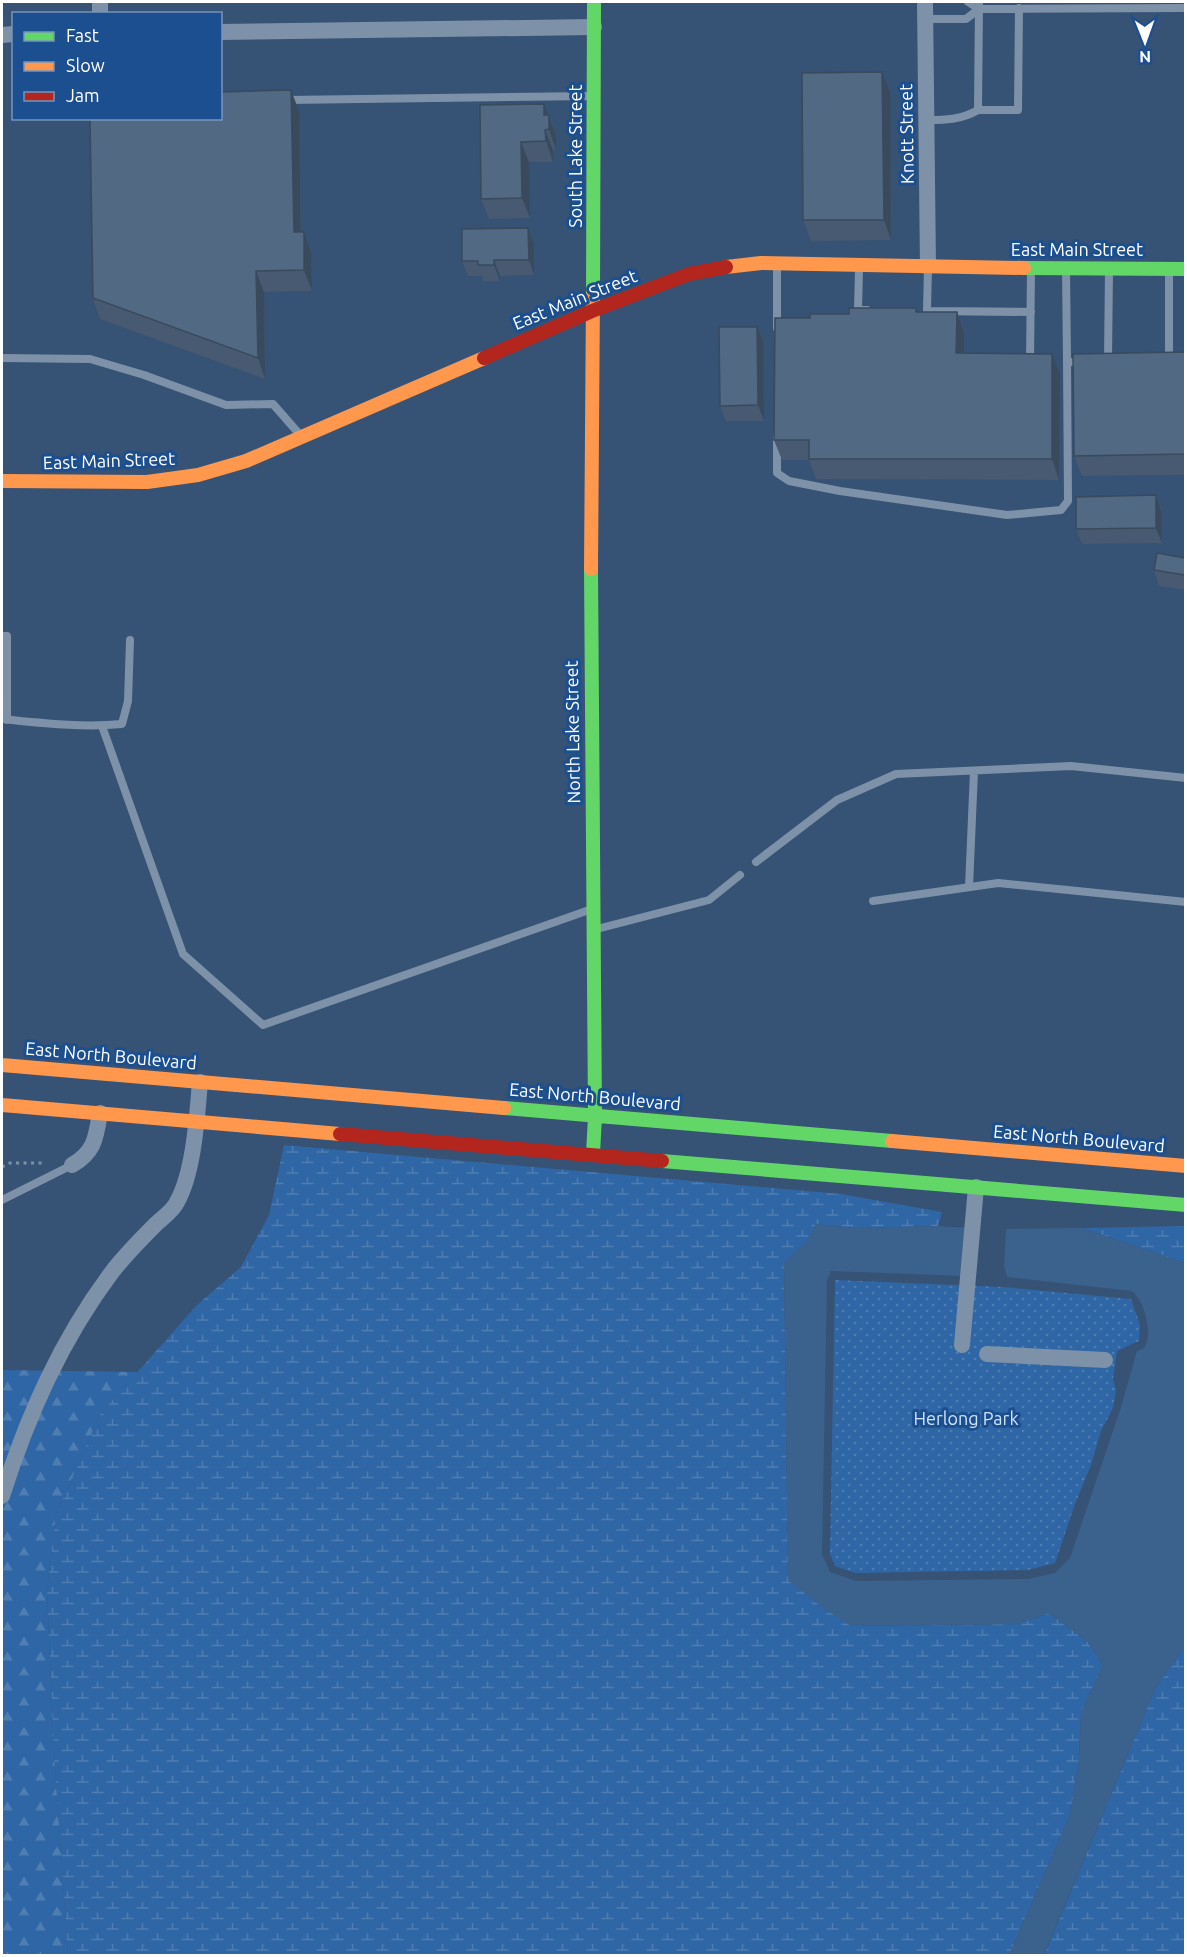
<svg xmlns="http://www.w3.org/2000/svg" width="1187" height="1957" font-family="Ubuntu,sans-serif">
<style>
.forest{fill:url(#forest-firs)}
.wetland{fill:url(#wetland-marsh)}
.park{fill:url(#park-dots)}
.water{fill:#3b618d}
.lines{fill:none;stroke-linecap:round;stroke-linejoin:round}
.path{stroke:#7d92a8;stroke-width:3;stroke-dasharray:3 4.5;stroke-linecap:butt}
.lane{stroke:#7d92a8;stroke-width:8}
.street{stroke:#7d92a8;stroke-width:16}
.fast{stroke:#63d668;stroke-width:14}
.slow{stroke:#ff974d;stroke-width:14}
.jam{stroke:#b3261e;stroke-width:14}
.wall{fill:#475a72}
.shaded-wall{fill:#394a5c}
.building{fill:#526984;stroke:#394a5c;stroke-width:1.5}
.labels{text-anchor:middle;stroke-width:6;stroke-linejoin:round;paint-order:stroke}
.street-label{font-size:18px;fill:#fff;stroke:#1b4f8f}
.park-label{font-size:18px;fill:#cfe3fa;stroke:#1b4f8f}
</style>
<defs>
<pattern id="forest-firs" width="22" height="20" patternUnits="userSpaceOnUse" patternTransform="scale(1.5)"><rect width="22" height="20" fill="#2f66a5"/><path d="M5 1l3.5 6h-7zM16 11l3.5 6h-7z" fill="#4e7db2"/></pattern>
<pattern id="wetland-marsh" width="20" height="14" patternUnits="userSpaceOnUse" patternTransform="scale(1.5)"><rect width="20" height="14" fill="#2f66a5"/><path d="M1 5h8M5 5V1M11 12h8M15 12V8" fill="none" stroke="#4e7db2"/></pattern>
<pattern id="park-dots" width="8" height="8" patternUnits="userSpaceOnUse" patternTransform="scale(1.5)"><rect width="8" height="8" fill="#2f66a5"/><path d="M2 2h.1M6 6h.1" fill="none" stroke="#4e7db2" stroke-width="1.8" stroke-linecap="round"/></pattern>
</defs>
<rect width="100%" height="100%" fill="#365274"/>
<path class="forest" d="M2,1370L138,1372L101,1413L56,1514L47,1591L54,1752L68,1955L2,1956Z"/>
<path class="wetland" d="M284,1145L841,1194L942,1212L938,1226L856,1228L816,1224L809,1240L784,1263L788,1580L851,1626L1018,1624L1049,1613L1087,1641L1103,1665L1081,1713L1079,1760L1070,1815L1009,1955H68L54,1752L47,1591L56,1514L101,1413L197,1305L241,1267L269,1215Z
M1185,1226V1263L1082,1228Z
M1185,1646V1955L1044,1956L1155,1689Z"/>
<path class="park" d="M835,1280L1003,1287L1131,1299L1140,1325L1139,1341L1117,1351L1113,1379L1116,1390L1113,1408L1101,1431L1091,1465L1075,1504L1055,1563L1028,1570L855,1573L835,1566L830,1554Z"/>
<path class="water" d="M816,1224L856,1228L938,1226L969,1228L963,1276L831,1271L827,1280L822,1554L830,1572L856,1581L1028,1579L1055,1573L1070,1558L1120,1410L1137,1351C1140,1350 1143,1349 1145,1346C1153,1333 1144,1298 1131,1291L1007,1277L1004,1266L1006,1229L1082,1228L1185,1263V1646L1155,1689L1044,1955H1009L1070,1815L1079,1760L1081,1713L1103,1665L1087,1641L1049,1613L1018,1624L851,1626L823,1608L788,1580L784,1263L808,1240Z"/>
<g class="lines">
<path class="path" d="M2,1167L10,1163H46"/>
<path class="lane" d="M968,2L979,9
M925,19H966L979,9L1186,8
M286,100L594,96
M978,110H1018L1019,8
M926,120C945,120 961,120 978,110L979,2
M777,266V328
M928,267L927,311L1031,312
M859,268L858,310H867
M1066,268L1067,362H1072
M2,358L90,359L144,375L226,405L273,404L301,436
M1108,361L1109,269
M1166,361H1169V269
M1030,363L1031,268
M777,437V473L789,481L840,491L1007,515L1061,510L1068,501L1067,362
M2,636H7V720
M2,719C42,723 82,728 122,724L128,701L130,640
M102,726L183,954L263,1025L592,909
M756,862L837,800L896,774L1071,766L1186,778
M969,887L974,771
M873,901L998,883L1186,902
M593,930L709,900L740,875
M2,1200L72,1165"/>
<path class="street" d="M925,2L928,267
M100,14V2
M220,32L594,27
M2,35L14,34
M72,1165C95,1152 96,1137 100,1113
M962,1345L976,1187
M987,1354L1105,1360
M2,1496C28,1415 61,1340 112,1272C125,1255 140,1240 155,1225C162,1218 173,1211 177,1202C194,1172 197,1116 200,1082"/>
<path class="fast" d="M1024,268L1186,269
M593,294L594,2
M591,569L595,1116L593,1154
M504,1108L892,1141
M662,1161L1186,1205"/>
<path class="slow" d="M726,267L761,263L1024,268
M2,481L147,482L198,475L246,461L484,358
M591,569L593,294
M2,1065L504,1108
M2,1105L340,1134
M892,1141L1186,1166"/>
<path class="jam" d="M484,358L592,311L689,274L726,267
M340,1134L662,1161"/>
</g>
<path class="wall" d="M882,72L890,92L891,240L811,241L803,220Z
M480,105L549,115L556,135V150H553V162H529L530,218L489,219L481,199Z
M299,111L301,232H304L311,252L312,291L264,292L265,379L100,319L93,298Z
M528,228L534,244V275L500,276V281H483L482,276H468L462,261Z
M917,312H957L964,333V353L1052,354L1060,374L1059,480L816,479L809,460H782L774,440L810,318Z
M757,327L763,342L764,421H726L720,406Z
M1185,352V475L1082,476L1074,456Z
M1156,495L1161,511L1162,543L1082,544L1076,529Z
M1185,558V590L1159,586L1154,570Z"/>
<path class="shaded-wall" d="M882,72L890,92L891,240L884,220Z
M291,90L299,111L301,253L294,232Z
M544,104L556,135V150L544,115Z
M545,130L553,150V162L546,141Z
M521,142L529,162L530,218L522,198Z
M528,228L534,244V275L529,260Z
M304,232L311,252L312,291L304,270Z
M494,260L500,276V281L494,265Z
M256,271L264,292L265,379L258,358Z
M957,312L964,333V374L956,353Z
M757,327L763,342L764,421L758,405Z
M1052,354L1060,374L1059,480L1052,459Z
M1156,495L1161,511L1162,543L1156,528Z"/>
<path class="building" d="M882,72L884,220H803L802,73Z
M291,90L294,232H304V270L256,271L258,358L93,298L90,118H220V92Z
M544,104V115H549V129L545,130L546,141L521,142L522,198L481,199L480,105Z
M528,228L529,260H494V265H478V261H462V229Z
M849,308H916V312H957L956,353L1052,354V459H809V440H774L775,318H810V314H849Z
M719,327H757L758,405L720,406Z
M1185,352V454L1074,456L1073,354Z
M1156,495V528L1076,529V497Z
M1157,553L1185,558V575L1154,570Z"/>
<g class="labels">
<g class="street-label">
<text transform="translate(907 134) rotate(-91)" y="6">Knott Street</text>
<text transform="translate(576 156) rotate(-90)" y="6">South Lake Street</text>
<text x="1077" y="256">East Main Street</text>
<text transform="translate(575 300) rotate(-22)" y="6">East Main Street</text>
<text transform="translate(109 461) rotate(-2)" y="6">East Main Street</text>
<text transform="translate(573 732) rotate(-91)" y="6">North Lake Street</text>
<text transform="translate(111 1056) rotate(5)" y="6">East North Boulevard</text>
<text transform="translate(595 1097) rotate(5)" y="6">East North Boulevard</text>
<text transform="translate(1079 1139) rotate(5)" y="6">East North Boulevard</text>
</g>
<g class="park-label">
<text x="966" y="1425">Herlong Park</text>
</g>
</g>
<rect width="1187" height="1957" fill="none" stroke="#ffffff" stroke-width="6"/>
<rect x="12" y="12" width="210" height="108" fill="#1b4f8f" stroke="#7695bc" stroke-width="1.5"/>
<rect x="24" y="32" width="30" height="9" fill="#63d668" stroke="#7695bc" stroke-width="1.5"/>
<text x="66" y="42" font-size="18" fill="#ffffff">Fast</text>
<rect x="24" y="62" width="30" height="9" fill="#ff974d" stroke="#7695bc" stroke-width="1.5"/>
<text x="66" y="72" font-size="18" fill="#ffffff">Slow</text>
<rect x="24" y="92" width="30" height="9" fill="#b3261e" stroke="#7695bc" stroke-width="1.5"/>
<text x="66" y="102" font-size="18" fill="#ffffff">Jam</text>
<g transform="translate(1145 42) rotate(179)" stroke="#1b4f8f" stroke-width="4.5" paint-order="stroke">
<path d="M0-4.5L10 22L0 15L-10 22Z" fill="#ffffff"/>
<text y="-9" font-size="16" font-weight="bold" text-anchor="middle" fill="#ffffff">N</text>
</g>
</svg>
